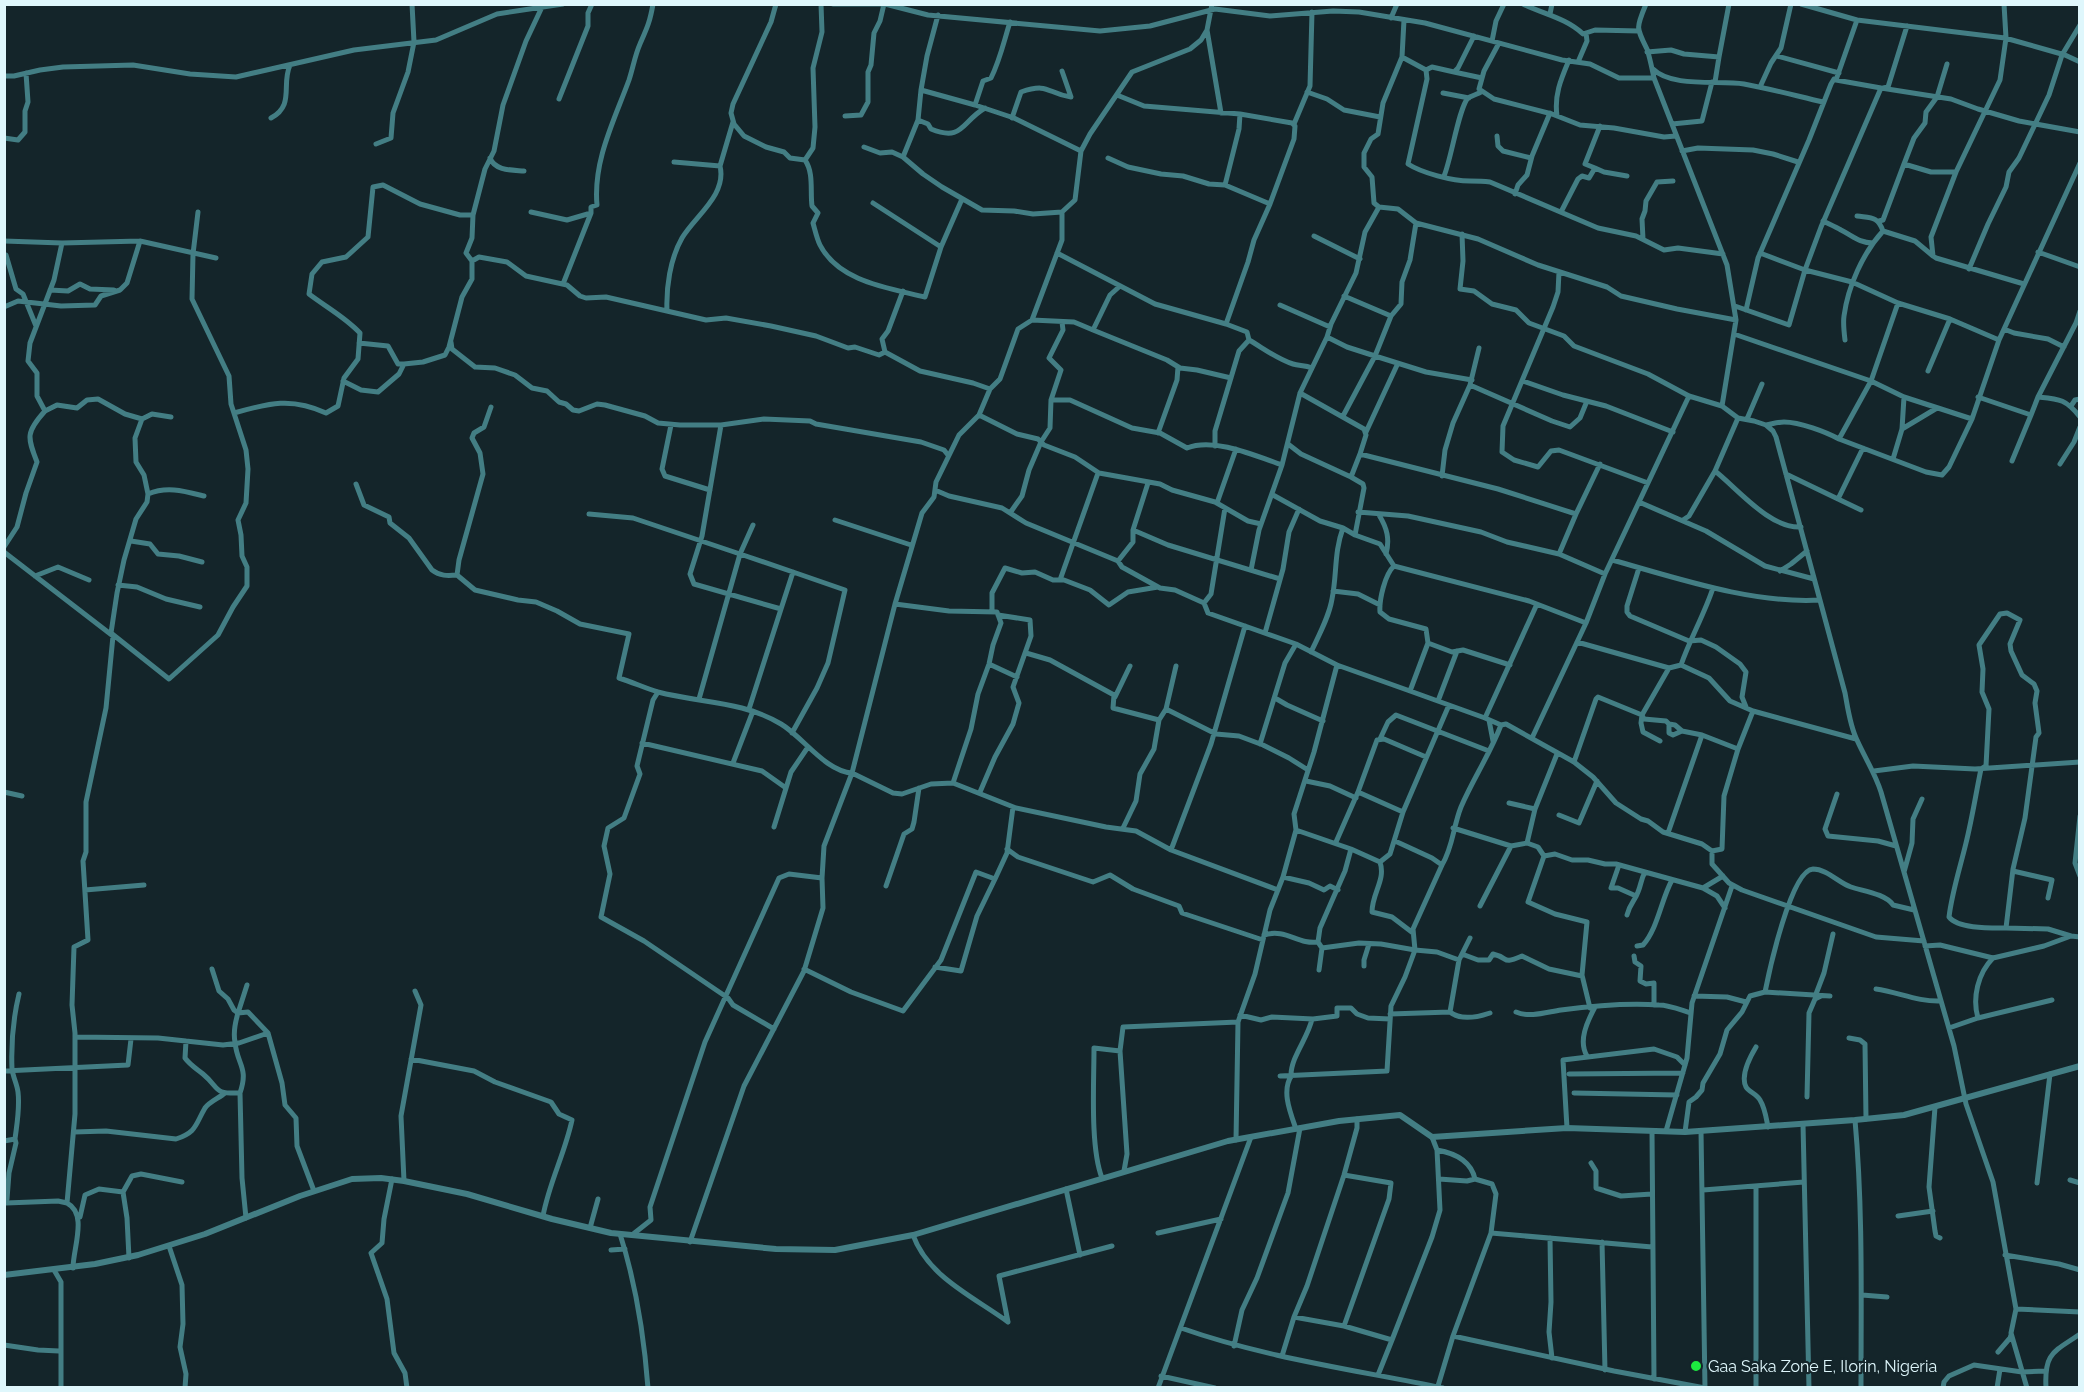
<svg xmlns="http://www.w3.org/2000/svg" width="2084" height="1392" font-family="Raleway,sans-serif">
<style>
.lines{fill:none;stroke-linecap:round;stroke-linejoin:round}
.minor{stroke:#437e84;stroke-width:5}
.tertiary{stroke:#437e84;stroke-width:6}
.poi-dot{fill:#1deb40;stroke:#14252a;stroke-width:2}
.labels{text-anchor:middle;stroke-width:4.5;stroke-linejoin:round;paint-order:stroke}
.poi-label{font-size:16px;fill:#dff7fc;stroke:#14252a;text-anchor:start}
</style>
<rect width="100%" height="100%" fill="#14252a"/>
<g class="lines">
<path class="minor" d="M776,4L771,22L733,104L731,113L734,124L744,136L766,147L784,152L790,158L805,160L813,148L815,127L813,68L822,32L821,4
M833,4H882
M885,4L928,15L1100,31L1150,26L1215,9L1270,16L1333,11L1359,12L1425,23L1562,60L1590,64L1619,78H1654
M1212,4L1207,30L1221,113
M1523,4C1543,14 1566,18 1583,34L1595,30L1639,31
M1646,4C1636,28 1636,27 1647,49C1650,58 1652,69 1654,78L1727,265L1736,320L1722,406
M2004,4L2006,38L2000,80L1956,172L1931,237L1933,256L1936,258L2024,284
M1550,14L1552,4
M938,15L927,56L921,90L975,105L983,81L991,78C1000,60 1004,41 1010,22
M1391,18L1397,4
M1404,20L1402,57L1426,70L1427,79L1408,164C1422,173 1452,181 1470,181C1477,181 1482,181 1490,182L1598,228L1636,236L1664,250L1678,248L1723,254
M1857,20L2005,38L2065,55L2080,62
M1492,41L1496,21L1504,4
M1499,43L1484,71L1479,89L1494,99L1552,114L1580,125L1614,128L1664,137L1676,136
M1647,52L1671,50L1684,54L1719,57L1729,4
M1777,56L1839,73
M1578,62L1587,41L1586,33
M1653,69C1672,88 1719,80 1744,84C1771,89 1797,96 1823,102
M1426,70L1432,67L1454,72L1458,68L1474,36
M1454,72L1482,78
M4,76H14L40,70L63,67L133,65L190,74L236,77L354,50L436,40L497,14L563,4
M1715,82L1719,57
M1760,87L1771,63L1781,48L1791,4
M1881,88L1951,99L1978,109L2019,121L2080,132
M1883,88L1888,87L1907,26
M1307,92L1327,99L1344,110L1380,117
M1443,93L1469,98
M559,99L588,26V13L592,4
M975,105L1014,118L1081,151
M845,116L861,115L868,102V72L871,65L874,33L880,21L884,4
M1557,116C1554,95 1561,79 1569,60
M271,118C295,105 281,85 290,65
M1012,118L1021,92C1050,82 1047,94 1071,97L1062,71
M918,120L928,124L931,129C963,142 961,122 985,108
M1294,124L1310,86L1312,12
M1672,124L1702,121L1712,82
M1497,136L1498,146L1503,151L1531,158
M4,138L18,140L25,132V111L28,102L26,73
M376,144L391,138L393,113L408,72L414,42L412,4
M864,147L880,153L892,152L903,157L923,174L942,187L982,210L1014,211L1033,214L1062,212L1075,200L1081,151L1090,134L1132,72L1190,49L1201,40L1207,30
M1682,151L1698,148L1753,150L1773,154L1798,162
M903,157L918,120L921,90
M490,158C495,171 512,170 524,171
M1108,158L1128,167L1161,174L1183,176L1209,184L1225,185L1270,204
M805,160C814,173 810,191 812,206L818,213L813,223C815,230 817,239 820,245C839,282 889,288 925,297L941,247L962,199
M674,162L720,166L733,122
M1904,164L1914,138L1925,123L1926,112L1937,97L1947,64
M1595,168L1604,172L1627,176
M1444,176C1451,160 1459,107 1468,98C1471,96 1478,94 1481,92
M1225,185L1239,129L1240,114
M1515,194L1518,185L1527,175L1532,156L1550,113
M873,203L941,247
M1379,207L1374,203L1372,177L1364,167V153L1371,139L1378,134L1383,103L1402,57
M531,212L567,220L591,213V207L597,205C593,161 614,121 629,80C633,68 635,55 640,44C647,28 650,22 653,4
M1561,212L1578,179L1582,176L1589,178L1595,168L1585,164L1600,126
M1857,216C1871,218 1878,216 1883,231
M1823,221C1829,224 1836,227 1841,230C1853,236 1859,243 1873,243
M1879,221L1883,220L1904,164L1931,172H1956
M1462,234L1463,261L1460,289L1474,291L1492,304L1516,310L1529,323L1564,336L1574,346L1648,374L1689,396L1722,406L1738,418L1754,421L1766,425L1773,431L1776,437L1845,693C1848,709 1850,726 1857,740C1865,758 1875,773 1881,792L1954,1046L1966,1104L1993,1182L2016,1309L2011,1333L2027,1388
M1314,236L1360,259
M1643,239L1642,219L1645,211L1646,201L1657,182L1673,181
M4,241L62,243L140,241L216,258
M62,243L54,280L30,343L28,361L37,373V396L45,411L57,405L77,408L87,400L98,399L125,414L142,419
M2038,252L2080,267
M1057,253L1155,304L1226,324L1248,262L1254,240L1270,204L1294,139L1295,126L1292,123L1240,114L1144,106L1117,95
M1760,253L1805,270L1821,227L1881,88L1836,80
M6,255L16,289L23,294L36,326
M472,261L479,257L507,262L526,276L567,285L580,296L586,298L606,297L706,320L726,318L771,326L816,336L848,348L855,347L879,355L885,352L920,371L973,383L990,389
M1969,269L1988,224L2006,187L2009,172L2019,158L2049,95L2062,55L2080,25
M1559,272L1558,292L1553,307L1503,426L1502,452L1514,460L1538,467L1551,451L1559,450L1648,483
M563,284L591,213
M50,290L68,291L80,284L90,289L114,290
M1344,296L1391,316L1401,304L1402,282L1410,260L1416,223L1478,239L1538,265L1607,287L1621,296L1677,309L1736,320
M1280,305L1330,327
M1735,306L1789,325L1805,270L1852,282L1898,303L1950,319L1999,340
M4,307L18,301L61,306L95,305L101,296L120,290L127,283L140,241
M1746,310L1758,258L1809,140L1831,84L1834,79L1836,80L1857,20L1801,4
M667,311C666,288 670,259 682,238C695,216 727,195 720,166
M1391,316L1375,356L1426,372L1472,380
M1032,320L1074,322L1093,330L1110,295L1120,286
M1226,324L1247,332L1249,340C1263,348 1277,359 1293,364C1299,366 1305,365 1312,368
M2004,329L2014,333L2048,339L2064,347
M1093,330L1167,360L1180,368L1197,370L1231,378
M1734,334L1871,381L1904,397L1972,419L1999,340L2080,163
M1327,337L1331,324L1356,273L1365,232L1379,207L1398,209L1416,223
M1845,340C1844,332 1843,323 1844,316C1848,286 1863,253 1883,231L1915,241L1933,256
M451,342L452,349L475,367L495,368L515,375L532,388L547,391L559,402L566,404L573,410L579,411L597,404L605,405L645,416L658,423L680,425H721L764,419L810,421L816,424L921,442L944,450L948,455
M359,343L388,346L398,364H404
M1479,348L1470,385L1552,421L1570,427L1580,418L1587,401
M885,352L882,339L888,331L903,291
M1928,371L1950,319
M343,381L361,390L378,392L399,374L404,364L423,362L445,355L449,347L462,297L472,279V261L466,253L472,238L473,215
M1523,381L1563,395L1606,406L1673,432
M1300,393L1364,429L1366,435L1360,454
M1978,397L2031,415L2038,397L2076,323L2080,311
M2038,397C2059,399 2066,399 2080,417
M1051,400H1070L1132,428L1160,433L1187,448C1214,437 1256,456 1282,465
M2071,406L2075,400L2080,399
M234,413C269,403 292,397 326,413L338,406L344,378L358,359L360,333C345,317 326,307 309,294L312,274L322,262L346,257L368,237L373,187L383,185L420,204L460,215H473L485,169L494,151L503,105L526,41L542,7
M979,415L1017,434L1038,439L1044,445L1075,457L1099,473L1160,484L1172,490L1215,502L1248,521L1261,524
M171,417L152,414L142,419L135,438L136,462L144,475L148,494L147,502L136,519L124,560L117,593L111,633L169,679L218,635L233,607L247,586V567L242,556L241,535L238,520L246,503L248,469L246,450L231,404L229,376L192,299L193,254L198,212
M1747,419L1762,384
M671,425L662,469L665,476L710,490
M721,425L702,536L690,574L694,584L781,609L793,572L845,590L828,663L817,688L792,733
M1766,425C1772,424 1778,422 1784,422C1800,422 1826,432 1839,439L1926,472L1942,475L1949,467L1972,419
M1902,429L1937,408
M1366,432L1398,363
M1158,433L1177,380L1178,367
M1839,439L1871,381L1898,303
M1288,444L1301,454L1351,477
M1215,446V431L1239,351L1249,340
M1893,459L1902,429L1904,397
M2012,461L2031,415
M2060,464L2074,442L2080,427
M1715,471C1738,489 1770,529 1801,527
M1786,474L1838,499L1863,448
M1442,476L1445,450L1453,423L1470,385
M356,484L364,505L389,517L390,523L409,538L432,570C440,576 447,576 457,575L475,590L518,600L536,602L557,611L580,624L629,634L619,678C632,682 645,688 658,692C700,703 743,701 781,724C803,737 825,771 852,773L893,793L902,794L931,784L953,783L1016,808L1106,827L1136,831L1171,850L1278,890
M935,490L949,496L1002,508L1026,523L1118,561L1122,567L1160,588L1175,590L1204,603L1208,613L1296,644L1337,665L1314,752L1294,814L1296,830L1283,877L1270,910L1255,974L1238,1022L1236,1140
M148,494C167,486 184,491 204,496
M1273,495L1320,521L1343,528C1334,552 1337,575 1332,599C1329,617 1319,635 1311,652
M1838,499L1861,510
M1639,502L1706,531L1765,566L1814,579
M1217,503L1236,449
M1358,512L1408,516L1481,532L1507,542L1559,554L1605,574
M1010,513L1022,496L1029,470L1041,442L1050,428L1051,400L1061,370L1049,358L1063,330L1062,322
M589,514L633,518L740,554L699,699
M1379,515C1387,528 1390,539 1386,554
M835,520L911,545
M1683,520L1689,516L1715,471L1738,418
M753,525L740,554L793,572
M1343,528L1355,535L1380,544L1394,566
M1133,530L1168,545L1280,579
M1355,535L1364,488L1363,484L1351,477L1360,454L1498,489L1576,514
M131,541L150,544L158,554L179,556L202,562
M4,547L17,527L26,493L37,462C27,437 26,432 45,411
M4,552L113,636L106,708L86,802V852L83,861L88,940L74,947L72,1005L75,1033V1114L67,1203C88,1214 73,1248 73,1268
M1559,554L1576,514L1600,464
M1612,560C1677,578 1752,604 1820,600
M1118,561L1133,542V530L1148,483
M1639,568L1627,606V612L1630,616L1689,641L1701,640L1716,647L1740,664L1746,672L1742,697L1746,707
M1251,570L1259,530L1282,465L1300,393L1327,337L1347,347L1375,356L1343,416
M1780,571L1791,564L1807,551
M457,575L459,560L483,474L480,453L472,438L474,433L484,427L491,407
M35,576L58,567L89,580
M1060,580L1098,473
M118,585L137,587L166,599L200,607
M1333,591L1358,594L1380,605
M1204,603L1211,594L1225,508
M895,604L949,611L997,612L1001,623L993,645L989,664L978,694L971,729L953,783
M992,612V593L1005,568L1022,573L1035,572L1053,580H1064L1090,590L1109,605L1128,592L1158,587
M1265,633L1283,569L1289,532L1299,509
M1577,642L1669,668
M1428,643L1426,629L1389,619L1380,612C1379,600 1385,574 1394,566L1529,601L1586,623
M1026,653L1050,660L1114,695L1113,708L1159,720
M989,664L1017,677
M1337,665L1410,691
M658,692L653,700L637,766L640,774L624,818L608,828L604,846L610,874L601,917L644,941L728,998L733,1005L774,1029
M1115,697L1130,666
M1275,698L1287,705L1323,721
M1438,701L1457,651
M749,709L781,609
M1166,709L1176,666
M1753,711L1856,739
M1485,718L1537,604
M1489,720L1493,741
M1669,724L1675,725L1682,731L1673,735L1669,733Z
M1501,725L1485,718L1410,691L1428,643L1452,652L1463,650L1510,665
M1682,731L1702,735
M1532,738L1586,623L1605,574L1689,396
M1380,739L1388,722L1396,715L1489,751
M1660,741L1643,732L1641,723L1642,715L1644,719L1666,721L1669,724
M642,743L762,771L786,788
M1260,744L1285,663L1296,644
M1574,762L1596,699L1598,697L1642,715L1669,668L1681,665
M733,763L753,711
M1874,771L1913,766L1975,769L2080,762
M1306,781L1330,786L1356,798
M4,792L22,796
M980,792L995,757L1013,724L1019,703L1013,687L1031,636L1030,620L998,615
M1358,792L1377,740L1384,739L1426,757
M1837,794L1825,829L1828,836L1878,841L1896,846
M1509,803L1535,809
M1559,815L1579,823L1597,781
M2080,816L2075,863L2080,876
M774,827L791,772L808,747
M1123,828L1136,801L1140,774L1154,749L1159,720L1166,709L1216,734L1239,736L1263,745L1289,758L1308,770
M1453,828L1511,846L1480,906
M1668,833L1702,735L1738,749
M1395,841L1432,858L1442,865L1413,929L1415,950L1437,952L1459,960L1470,938
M1336,842L1358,792L1403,812
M1527,843L1538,847L1544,856L1555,854L1572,860H1588L1605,864H1616L1703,888L1723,876
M1511,846L1527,843L1535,809L1557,754
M1007,849L1018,857L1093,882L1110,875L1133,889L1179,906L1182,913L1263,940
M1351,849L1380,862L1390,854L1403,812L1449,705
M1171,850L1211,744L1245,626
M1712,851L1722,849L1724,796L1738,749L1753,711L1730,701L1709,678L1681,665C1690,639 1704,615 1713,588
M1544,856L1528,902L1555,914L1587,922L1582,975L1590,1008
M1380,862C1386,880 1372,893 1372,912L1392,917L1413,933
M1442,865C1453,847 1453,827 1461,807C1473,779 1490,754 1501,725L1506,724L1574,762L1593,777L1616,803L1641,819L1648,821L1663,832L1702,844L1712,851V864L1729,883L1742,890L1876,937L1924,941
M1619,865L1611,888H1618L1636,896
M2013,871L2052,880L2048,898
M1904,872L1912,843L1913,819L1922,799
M1283,877L1309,883L1324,890L1330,886L1338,890
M886,886L904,834L912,829L914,822L919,788
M1703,888L1717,896L1725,908
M85,890L144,885
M1627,915C1630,903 1635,901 1638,892C1641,885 1641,879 1645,872
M2006,928L2013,869L2025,818L2036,737L2039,733L2035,703L2037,691L2034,684L2022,675L2011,651L2010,644L2020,620L2007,613L2000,614L1979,645L1983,669L1982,692L1989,709L1986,766L1981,769C1976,793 1972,819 1966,843C1960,868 1952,892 1949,917C1958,929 1991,928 2006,928L2048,929L2071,936
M1264,935C1286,928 1298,945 1318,942
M1637,946L1643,945C1658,928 1661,900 1672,880
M1925,946L1940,945L1993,958L2044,946L2071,936L2080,937
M1462,954L1478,960H1489L1493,954C1510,958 1501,965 1522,956L1549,969L1582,976
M1634,956L1635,962L1641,966L1640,981L1646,984L1654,983V1005
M1364,966V960L1369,944
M935,967L961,971L977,916L995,879
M804,969L851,992L903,1011L941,960L976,872L995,879L1007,853L1013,807
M1319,970L1322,948
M247,985L238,1013L248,1012L268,1033
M1876,989C1898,992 1918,1002 1941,1001
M1765,992C1769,972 1791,870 1813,869C1827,869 1839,883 1851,887C1863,891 1886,894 1893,905L1914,910
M1816,994L1824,973L1833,934
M1694,996L1727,997L1746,1002
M1450,1012C1461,1021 1478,1017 1490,1013
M1516,1012C1530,1018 1547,1012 1561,1010C1591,1006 1629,1003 1659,1005C1669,1005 1681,1010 1691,1013
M1390,1014L1450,1012L1459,960
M1240,1015L1261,1020L1272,1017L1313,1019L1337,1016V1008H1351L1357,1014L1368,1018L1390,1019
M1978,1018L2052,1000
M1949,1028L1978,1018C1972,998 1978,973 1993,958
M75,1037L158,1038L223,1045L239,1043L268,1033L282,1083L285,1105L296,1118L297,1146L314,1191
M1849,1038L1860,1040L1865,1044L1866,1119
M186,1041L185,1058C190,1065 197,1069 203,1074C221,1089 212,1094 240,1093C249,1067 237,1065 235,1042C233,1032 235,1023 238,1013L234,1010L228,999L219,991L212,969
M1756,1047C1750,1057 1740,1075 1746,1087C1749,1092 1757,1094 1760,1100C1765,1108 1766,1117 1768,1127
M1587,1056C1578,1041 1587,1022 1595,1007
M411,1059L474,1071L495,1082L551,1102L559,1114L572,1120C565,1153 549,1183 543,1216
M4,1071L128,1065L131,1039
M1569,1074L1683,1073
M1291,1075C1291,1057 1308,1038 1312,1019
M1292,1075C1281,1090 1290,1112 1296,1129
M1280,1076L1387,1071L1391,1006L1405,977L1415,950L1381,944L1359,943L1322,948L1318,942L1320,928L1345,871L1351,849L1296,830
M240,1093L242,1178L246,1218
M1574,1093L1677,1095
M1807,1097L1809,1013L1815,999L1821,996
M1935,1107L1929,1187L1935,1231L1936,1236L1940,1238
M1855,1120C1863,1209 1861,1298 1861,1388
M1803,1124L1809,1388
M1567,1128L1563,1060L1654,1049L1677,1057L1685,1065
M1652,1131L1654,1379
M1666,1131L1687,1058L1692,1003L1732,886
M1701,1131L1705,1388
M74,1132L106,1131L176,1139C197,1132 195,1125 205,1108C209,1102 219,1098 225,1093
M1685,1132L1689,1102L1696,1097L1702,1090L1703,1083L1720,1054L1727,1030L1742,1012L1750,996L1765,992L1830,996
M15,1139C17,1123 20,1108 18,1092C17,1084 13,1077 12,1069C11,1044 13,1019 19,994
M4,1141L15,1139L16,1143L9,1173L7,1199L4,1204
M1437,1150C1454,1153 1471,1161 1475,1179L1492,1184L1496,1194L1491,1233
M1591,1163L1596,1171V1188L1621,1196L1652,1194
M1124,1171L1127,1154L1120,1051L1123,1027L1238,1022
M1102,1178C1090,1147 1094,1083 1094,1048L1120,1051
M392,1179L384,1219L382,1243L371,1253L387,1299L394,1353L405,1373L407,1388
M1439,1179L1467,1181L1475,1179
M2070,1180L2080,1183
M404,1181L401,1116L421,1005L415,991
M2037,1183L2050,1074
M1756,1186V1388
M1066,1189L1080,1255
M1703,1190L1804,1182
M123,1192L127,1218L129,1258
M6,1203L58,1201L67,1203
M1898,1216L1933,1211
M80,1217L85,1195L99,1189L123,1192L132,1176L141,1174L182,1182
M590,1228L598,1199
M1158,1233L1221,1219
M620,1234C636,1284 644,1335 648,1388
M632,1235L651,1220L650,1207L705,1042L779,878L789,874L822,878
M913,1235C928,1277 974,1297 1008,1322
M1550,1238L1551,1302L1549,1332L1552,1358
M690,1242L744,1086L804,971L823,908L822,878L824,846L852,773L895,604L922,513L934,497L936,482L959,435L979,415L990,389L1000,379L1018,329L1032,320L1062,240V212
M1602,1242L1605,1370
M169,1246L182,1285L183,1324L180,1347L186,1374L185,1388
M611,1250L625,1249
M2005,1255L2059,1264L2080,1270
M54,1270L61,1282V1388
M1862,1295L1887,1297
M2016,1309L2080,1312
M1294,1317L1344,1326L1392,1340L1378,1375
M1008,1322L999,1276L1112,1246
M1344,1326L1389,1199L1391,1183L1344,1175
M1181,1328C1266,1358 1356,1370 1443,1388
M1453,1336L1491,1233L1652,1247
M1392,1340L1432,1237L1440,1210L1437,1150L1432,1137
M4,1345L38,1350L59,1351
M1234,1346L1242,1310L1257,1278L1288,1193L1300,1128
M1998,1352L2010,1338L2011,1335
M1282,1356L1294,1317L1307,1286L1344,1175L1357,1128V1119
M1161,1376L1215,1388
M1438,1386L1453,1336L1614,1371L1705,1388
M1158,1388L1251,1137
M1943,1388L1944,1382L1949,1376L1974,1365L2022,1372L2045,1371
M1997,1388L2000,1369
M2046,1388C2044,1352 2054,1352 2080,1334"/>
<path class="tertiary" d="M4,1275L95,1264L138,1255L205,1234L300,1196L352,1179L381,1178L404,1181L467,1194L552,1219L611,1233L776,1249L835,1250L913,1235L1228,1141L1339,1121L1400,1115L1432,1137L1567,1128L1685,1132L1855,1120L1904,1115L2080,1066"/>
</g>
<circle class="poi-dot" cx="1696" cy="1366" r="6"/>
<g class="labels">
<g class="poi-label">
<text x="1708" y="1372">Gaa Saka Zone E, Ilorin, Nigeria</text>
</g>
</g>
<rect width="2084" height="1392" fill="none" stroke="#dff7fc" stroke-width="12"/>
</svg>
